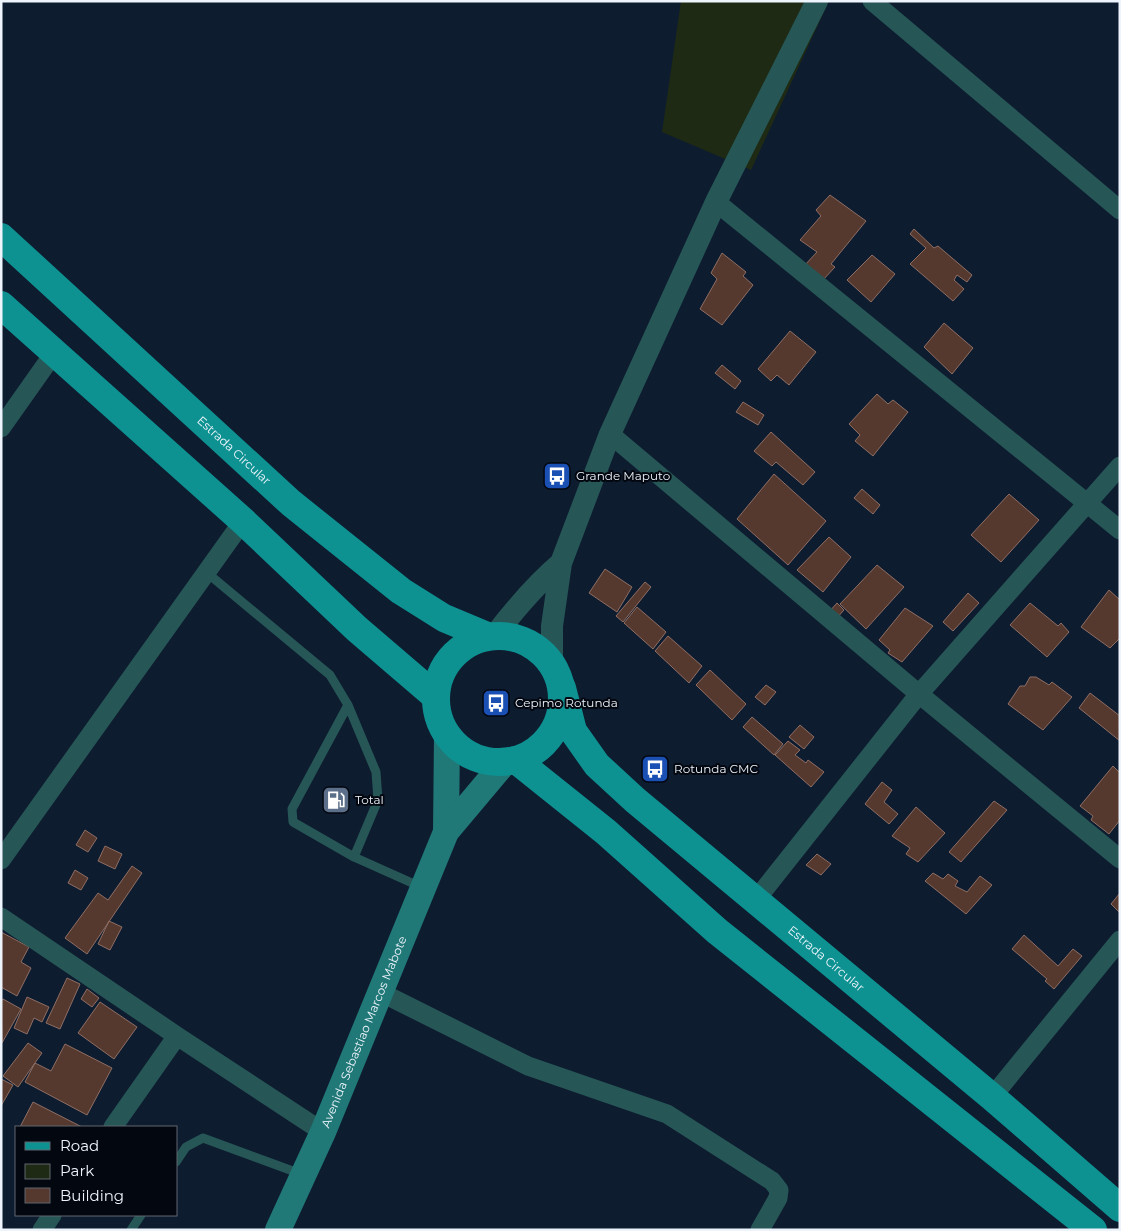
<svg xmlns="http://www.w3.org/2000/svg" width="1121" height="1231" font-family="Montserrat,sans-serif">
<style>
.green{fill:#1e2a14}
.building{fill:#55392f;stroke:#8e6e64}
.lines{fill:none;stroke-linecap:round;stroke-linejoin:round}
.service{stroke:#265756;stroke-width:9}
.minor{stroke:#265756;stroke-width:19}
.tertiary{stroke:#265756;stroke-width:22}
.secondary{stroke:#207877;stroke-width:26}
.primary{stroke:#0e9291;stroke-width:28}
.labels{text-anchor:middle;stroke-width:4;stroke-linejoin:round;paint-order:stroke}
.street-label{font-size:12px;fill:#eef4fc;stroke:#03070f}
.poi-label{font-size:12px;fill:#eef4fc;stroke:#03070f;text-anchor:start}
</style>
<rect width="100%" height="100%" fill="#0e1c30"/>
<path class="green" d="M681,1H829L751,170L662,132Z"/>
<path class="building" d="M830,195L866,221L831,264L835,267L822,281L804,266L817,252L800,240L821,216L816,210Z
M914,229L934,248L938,246L972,275L967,282L957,275L954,280L964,289L953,301L910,264L926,248L910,234Z
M722,253L746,272L743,276L753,285L722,325L700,309L717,279L711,273Z
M872,255L895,274L871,302L847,280Z
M944,323L973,348L952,374L924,347Z
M790,331L816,352L789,385L777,375L771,381L758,369Z
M722,365L741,381L735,389L715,373Z
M877,394L888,404L893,400L908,412L873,456L855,441L860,435L849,424Z
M743,402L764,415L758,425L736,412Z
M771,432L815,472L803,485L776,462L772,466L754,451Z
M774,474L826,521L788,565L737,519Z
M862,489L880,505L873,514L854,498Z
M1009,494L1039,520L1001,562L971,535Z
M829,537L851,557L823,592L797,570Z
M877,565L904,587L866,629L840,604Z
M605,569L632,587L617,612L589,593Z
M645,582L651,587L623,622L616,616Z
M1109,590L1120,600V638L1110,648L1081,627Z
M968,593L979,603L953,631L943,622Z
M837,603L844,610L835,620L828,613Z
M1030,603L1058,626L1061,623L1069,632L1047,657L1010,625Z
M637,607L666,632L653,649L624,623Z
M905,608L933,626L902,662L888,653L890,650L879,640Z
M668,636L702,666L689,683L655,651Z
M710,670L746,704L732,720L696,685Z
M1030,677H1036L1049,685L1052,682L1072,697L1043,730L1008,704L1020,686H1025Z
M766,685L776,692L765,705L755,697Z
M1090,693L1120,716V741L1079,708Z
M752,717L783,744L774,755L743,727Z
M800,725L814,737L804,749L789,737Z
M788,741L800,750L795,755L806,763L808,760L824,772L811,787L775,755Z
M1113,766L1120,773V820L1109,834L1091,820L1093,816L1080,806Z
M882,782L892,790L884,802L898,814L889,824L865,804Z
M994,801L1007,810L961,862L949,852Z
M916,807L945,833L918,862L906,854L910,848L892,836Z
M85,830L97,838L88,852L76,845Z
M105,846L122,854L115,869L98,861Z
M817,854L831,864L821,875L806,865Z
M132,866L142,873L87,954L65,938L98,893L108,900Z
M75,870L88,878L81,890L68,883Z
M933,873L943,879L948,874L958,881L955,886L967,892L980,876L992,885L966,914L925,881Z
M1120,893V913L1111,904Z
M109,921L122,927L110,950L98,944Z
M1,932L29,947L21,962L31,968L17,996L1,987Z
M1024,935L1058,966L1073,949L1082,956L1054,989L1045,981L1047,979L1012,949Z
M67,978L80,984L60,1029L46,1023Z
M87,989L99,998L92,1007L81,999Z
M27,997L49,1007L42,1022L34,1018L27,1034L14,1028Z
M3,999L21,1009L2,1043L1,1002Z
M100,1002L137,1027L114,1059L78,1033Z
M28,1043L42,1053L18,1087L3,1076Z
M65,1044L112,1068L87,1115L25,1082L35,1063L51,1071Z
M1,1079L13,1085L1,1106Z
M33,1102L82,1127H20Z"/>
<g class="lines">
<path class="service" d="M206,572L330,675L348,705L376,772L378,800L354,857L421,887
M348,705L292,809L293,822L354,857
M176,1162L186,1147L203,1138L301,1174
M131,1230L141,1215"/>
<path class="minor" d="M872,1L1120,210
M716,202L1120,530
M1,428L54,353
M610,434L919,694L1120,859
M1,860L243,521
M755,901L919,694L1120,466
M1,917L177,1036L323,1132
M380,992L528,1066L667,1114L772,1181L779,1190L778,1198L760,1230
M992,1097L1120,940
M113,1127L177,1036
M42,1230L52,1215"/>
<path class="tertiary" d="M495,635C515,609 535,585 561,563
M552,663V626L561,563L610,434L716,202L817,1"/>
<g class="secondary">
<path d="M446,832L447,736"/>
<path id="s1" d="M278,1230L323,1132L446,832L504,763"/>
</g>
<g class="primary">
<path id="s2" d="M1,237L291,503L401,591L444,618L487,636"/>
<path d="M1,305L243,521L357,629L434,695"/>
<circle cx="499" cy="699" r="63"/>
<path id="s3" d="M562,688L573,731L597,765L635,800L992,1097L1120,1208"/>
<path d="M516,760L606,832L717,931L1093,1230"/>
</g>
</g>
<defs>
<g id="bus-square" transform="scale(1.4375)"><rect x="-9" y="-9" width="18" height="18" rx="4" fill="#1a4fb4" stroke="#03070f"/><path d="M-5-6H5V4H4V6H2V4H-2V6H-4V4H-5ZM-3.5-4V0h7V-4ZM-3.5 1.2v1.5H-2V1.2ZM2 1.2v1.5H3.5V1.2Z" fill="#fff"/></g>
<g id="fuel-square" transform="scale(1.4375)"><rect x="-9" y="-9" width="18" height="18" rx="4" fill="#5c6f8a" stroke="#03070f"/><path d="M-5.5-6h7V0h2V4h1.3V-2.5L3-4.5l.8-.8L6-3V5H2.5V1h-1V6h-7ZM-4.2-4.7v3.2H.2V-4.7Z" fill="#fff"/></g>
</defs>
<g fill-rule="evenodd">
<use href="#bus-square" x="557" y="476"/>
<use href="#bus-square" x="496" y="703"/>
<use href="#bus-square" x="655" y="769"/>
<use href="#fuel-square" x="336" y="800"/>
</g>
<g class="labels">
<g class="street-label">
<text dy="4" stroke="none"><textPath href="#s2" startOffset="316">Estrada Circular</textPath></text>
<text dy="4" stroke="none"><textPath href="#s3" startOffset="386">Estrada Circular</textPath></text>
<text dy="4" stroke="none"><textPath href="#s1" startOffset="216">Avenida Sebastiao Marcos Mabote</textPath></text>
</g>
<g class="poi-label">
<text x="576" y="480">Grande Maputo</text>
<text x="515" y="707">Cepimo Rotunda</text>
<text x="674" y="773">Rotunda CMC</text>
<text x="355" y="804">Total</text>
</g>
</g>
<rect width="1121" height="1231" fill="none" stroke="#eef4fc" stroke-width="5"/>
<rect x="15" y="1126" width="162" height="90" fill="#03070f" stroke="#61666e"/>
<rect x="25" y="1142" width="25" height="8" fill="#0e9291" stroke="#61666e"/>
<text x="60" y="1151" font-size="15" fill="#eef4fc">Road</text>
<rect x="25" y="1164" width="25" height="15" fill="#1e2a14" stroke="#61666e"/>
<text x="60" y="1176" font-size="15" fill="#eef4fc">Park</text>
<rect x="25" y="1188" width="25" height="15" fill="#55392f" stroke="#61666e"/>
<text x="60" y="1201" font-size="15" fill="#eef4fc">Building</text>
</svg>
